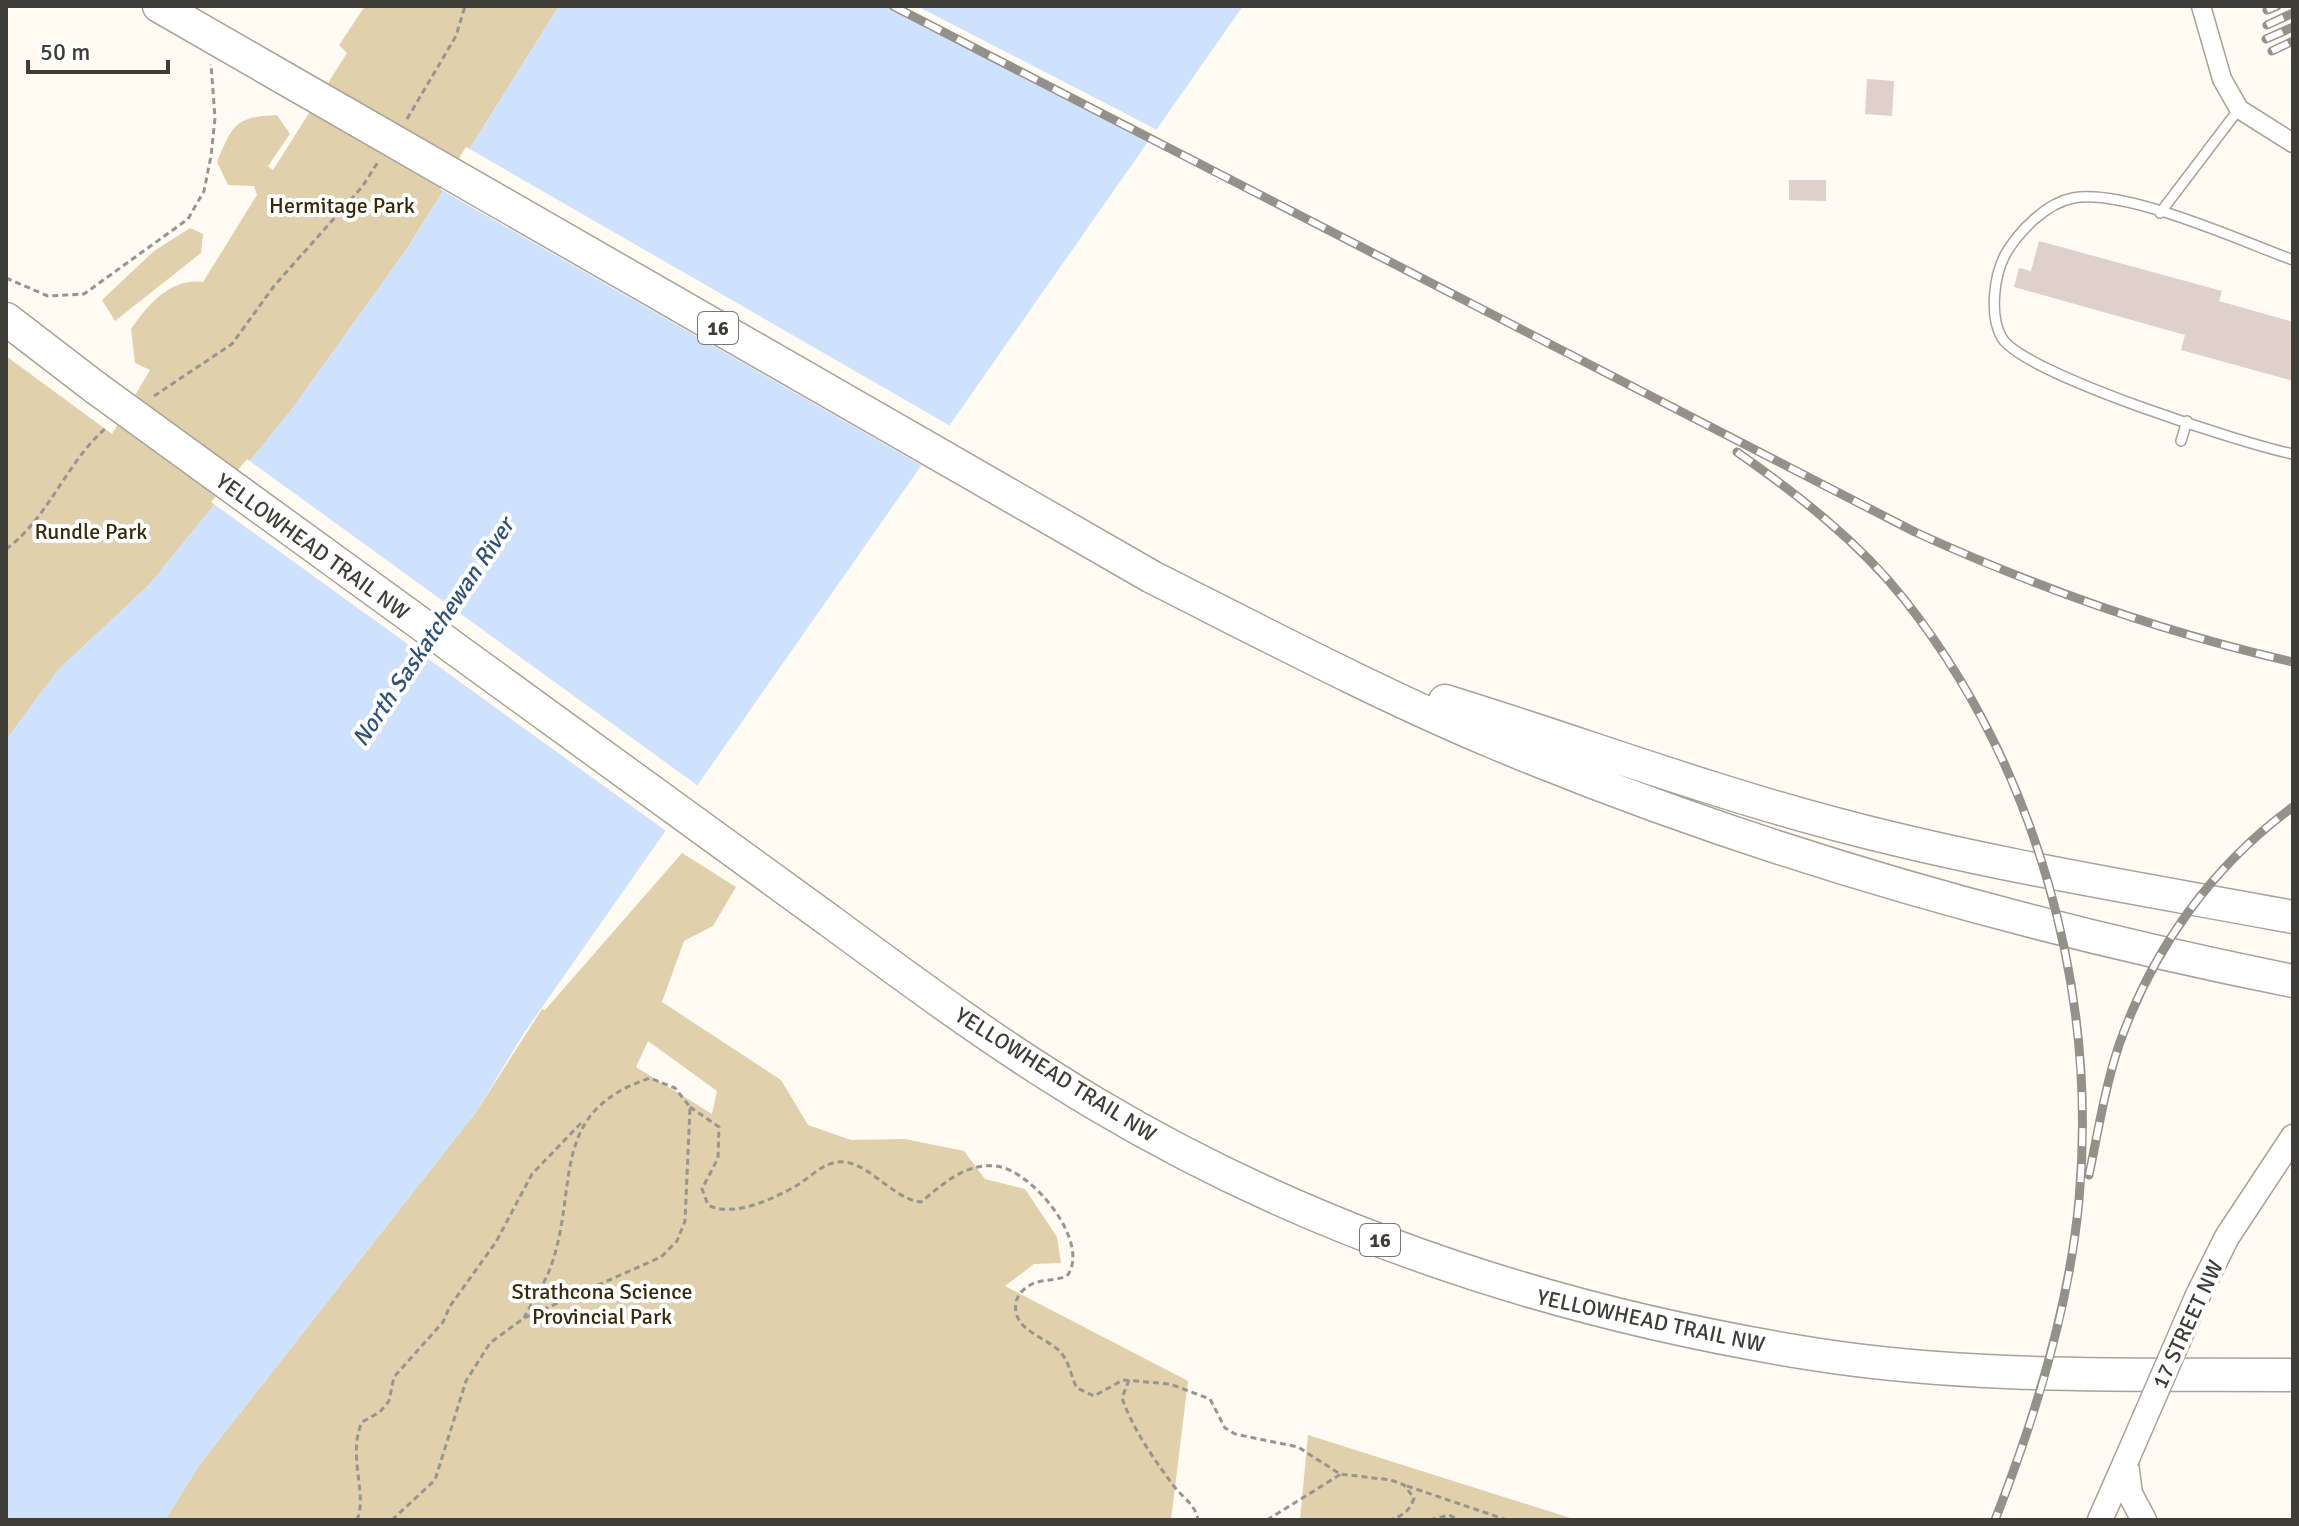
<svg xmlns="http://www.w3.org/2000/svg" width="2299" height="1526" font-family="Signika,sans-serif">
<style>
.green{fill:#e0d0ac;fill-rule:evenodd}
.water{fill:#cee2fd}
.pier{fill:#fffbf3}
.building{fill:#dfd0c9}
.lines{fill:none;stroke-linecap:round;stroke-linejoin:round}
.service-casing{stroke:#a8a396;stroke-width:12}
.minor-casing{stroke:#a8a396;stroke-width:21}
.secondary-casing{stroke:#a8a396;stroke-width:27}
.motorway-casing{stroke:#a8a396;stroke-width:35}
.path{stroke:#98958e;stroke-width:3;stroke-dasharray:6 4;stroke-linecap:butt}
.service{stroke:#fff;stroke-width:9}
.minor{stroke:#fff;stroke-width:18}
.secondary{stroke:#fff;stroke-width:24}
.motorway{stroke:#fff;stroke-width:32}
.rail-casing{stroke:#94918a;stroke-width:9}
.rail{stroke:#fff;stroke-width:6;stroke-dasharray:18;stroke-linecap:butt}
.secondary-bridge-casing{stroke:#a8a396;stroke-width:27;stroke-linecap:butt}
.motorway-bridge-casing{stroke:#a8a396;stroke-width:35;stroke-linecap:butt}
.secondary-bridge{stroke:#fff;stroke-width:24}
.motorway-bridge{stroke:#fff;stroke-width:32}
.labels{text-anchor:middle;stroke-width:8;stroke-linejoin:round;paint-order:stroke}
.shield{fill:#fff;stroke:#797773;stroke-width:2}
.shield-label{font-size:20px;font-weight:bold;fill:#3f3d37}
.park-label{font-size:22px;fill:#372b0b;stroke:#fff}
.street-label{font-size:22px;fill:#3f3d37;stroke:#fff}
.water-label{font-size:24px;font-style:italic;fill:#2f517d;stroke:#fff}
</style>
<rect width="100%" height="100%" fill="#fffbf3"/>
<path class="green" d="M365,6H559L406,250L289,413L149,585L58,670L6,740V356L112,434L150,370L135,363L131,329C148,305 170,278 203,282L257,195L254,186L228,185L217,162C233,125 234,117 277,115L290,134L268,166L273,170L347,53L339,45Z
M190,228L203,234L201,253L115,321L102,300L154,251Z
M682,853L736,887L713,926L684,941L662,1002L781,1080L808,1125L851,1140L905,1139L964,1151L985,1179L1025,1189L1057,1237L1061,1263L1034,1264L1005,1286L1188,1381L1171,1520H165L200,1464L476,1112L542,1009L545,1010ZM648,1041L717,1091L712,1114L636,1067Z
M1308,1435L1577,1520H1300Z"/>
<path class="water" d="M559,6H1243L524,1033L476,1112L200,1464L165,1520H6V740L58,670L149,585L289,413L406,250Z"/>
<path class="pier" d="M891,6H917L1161,132L1152,143Z
M466,147L954,428L926,468L440,189Z
M247,459L701,788L669,833L211,502Z"/>
<path class="building" d="M1867,79L1894,81L1892,116L1865,114Z
M1789,180H1826V201L1789,200Z
M2039,241L2222,291L2219,301L2293,322V381L2181,350L2185,335L2014,287L2019,268L2031,271Z"/>
<g class="lines">
<g class="service-casing">
<path id="service" d="M2160,213L2239,109
M2293,260C2241,241 2125,188 2073,198C2046,203 2018,232 2005,255C1994,276 1989,316 2002,338C2024,374 2244,444 2293,454
M2181,441L2187,421"/>
</g>
<g class="minor-casing">
<path id="minor" d="M2201,6L2222,79L2239,109L2293,143"/>
</g>
<g class="secondary-casing">
<path id="secondary" d="M2198,1295L2227,1237L2293,1137
M2126,1463L2130,1494L2144,1520
M2100,1520L2126,1461"/>
</g>
<g class="motorway-casing">
<path id="motorway" d="M159,6L284,78
M6,319L96,388
M1152,577C1265,634 1377,693 1493,742C1751,850 2019,926 2293,981
M1445,701C1578,742 1708,791 1843,826C1991,865 2143,889 2293,917
M830,921C917,985 1003,1049 1096,1104C1316,1235 1562,1314 1813,1354C1971,1379 2134,1374 2293,1375"/>
</g>
<path class="path" d="M407,119L456,36L465,6
M6,278L48,296L84,294L188,219L204,191L211,156L215,118L211,64
M154,396L232,344L274,286L362,187L378,162
M6,549C49,518 66,462 107,427
M690,1107L719,1127L718,1158L702,1189L708,1205C733,1218 773,1199 796,1186C808,1179 820,1166 833,1163C864,1154 890,1199 921,1202C943,1184 965,1163 996,1166C1032,1170 1092,1243 1067,1276C1055,1281 1043,1279 1032,1284C1024,1288 1018,1294 1016,1302C1011,1332 1048,1336 1062,1354C1070,1364 1071,1377 1077,1388L1094,1396L1123,1380L1170,1384L1210,1399L1225,1428L1235,1434L1298,1447L1340,1474L1391,1480L1404,1485L1414,1498C1410,1511 1402,1516 1390,1520
M1129,1380L1122,1398C1133,1429 1153,1458 1173,1485C1182,1497 1196,1505 1198,1520
M1407,1486L1507,1520
M357,1520C368,1495 347,1456 362,1422L380,1412L389,1401L394,1377L443,1322L450,1306L496,1242L532,1174L582,1122
M392,1520L435,1480L466,1381L490,1343L524,1318L661,1257L677,1241L685,1221L690,1107L675,1088L650,1078C548,1112 579,1183 552,1263C546,1282 533,1300 524,1318
M1267,1520L1341,1474
M1430,1520L1449,1515L1459,1520"/>
<use href="#service" class="service"/>
<use href="#minor" class="minor"/>
<use href="#secondary" class="secondary"/>
<use href="#motorway" class="motorway"/>
<g class="rail-casing">
<path id="rail" d="M893,6L1915,532C2038,588 2161,632 2293,662
M2267,10L2277,6
M2267,25L2293,13
M2266,39L2293,27
M2272,51L2293,41
M1737,452C1797,494 1858,541 1904,599C2036,766 2098,989 2079,1200C2069,1309 2035,1418 1995,1520
M2089,1175C2098,1132 2105,1087 2119,1045C2152,950 2212,866 2293,807"/>
</g>
<use href="#rail" class="rail"/>
<g class="secondary-bridge-casing">
<path id="secondary-bridge" d="M2126,1461L2198,1295"/>
</g>
<g class="motorway-bridge-casing">
<path id="motorway-bridge" d="M284,78L1152,577
M96,388L830,921"/>
</g>
<use href="#secondary-bridge" class="secondary-bridge"/>
<use href="#motorway-bridge" class="motorway-bridge"/>
</g>
<g class="labels">
<g class="shield">
<rect x="698" y="312" width="40" height="32" rx="6"/>
<rect x="1360" y="1224" width="40" height="32" rx="6"/>
</g>
<g class="shield-label">
<text x="718" y="335">16</text>
<text x="1380" y="1247">16</text>
</g>
<g class="park-label">
<text x="342" y="213">Hermitage Park</text>
<text x="91" y="539">Rundle Park</text>
<text x="602" y="1299">Strathcona Science<tspan x="602" dy="25">Provincial Park</tspan></text>
</g>
<g class="street-label">
<text transform="translate(313 546) rotate(36)" y="8">YELLOWHEAD TRAIL NW</text>
<text transform="translate(1056 1074) rotate(32)" y="8">YELLOWHEAD TRAIL NW</text>
<text transform="translate(1651 1320) rotate(12)" y="8">YELLOWHEAD TRAIL NW</text>
<text transform="translate(2187 1324) rotate(-65)" y="8">17 STREET NW</text>
</g>
<g class="water-label">
<text transform="translate(433 632) rotate(-56)" y="8">North Saskatchewan River</text>
</g>
</g>
<rect width="2299" height="1526" fill="none" stroke="#3f3d37" stroke-width="16"/>
<path d="M28 60v12h140v-12" fill="none" stroke="#3f3d37" stroke-width="4"/>
<text x="40" y="60" font-size="24" fill="#3f3d37" stroke="#ffffff" stroke-width="6" paint-order="stroke">50 m</text>
</svg>
